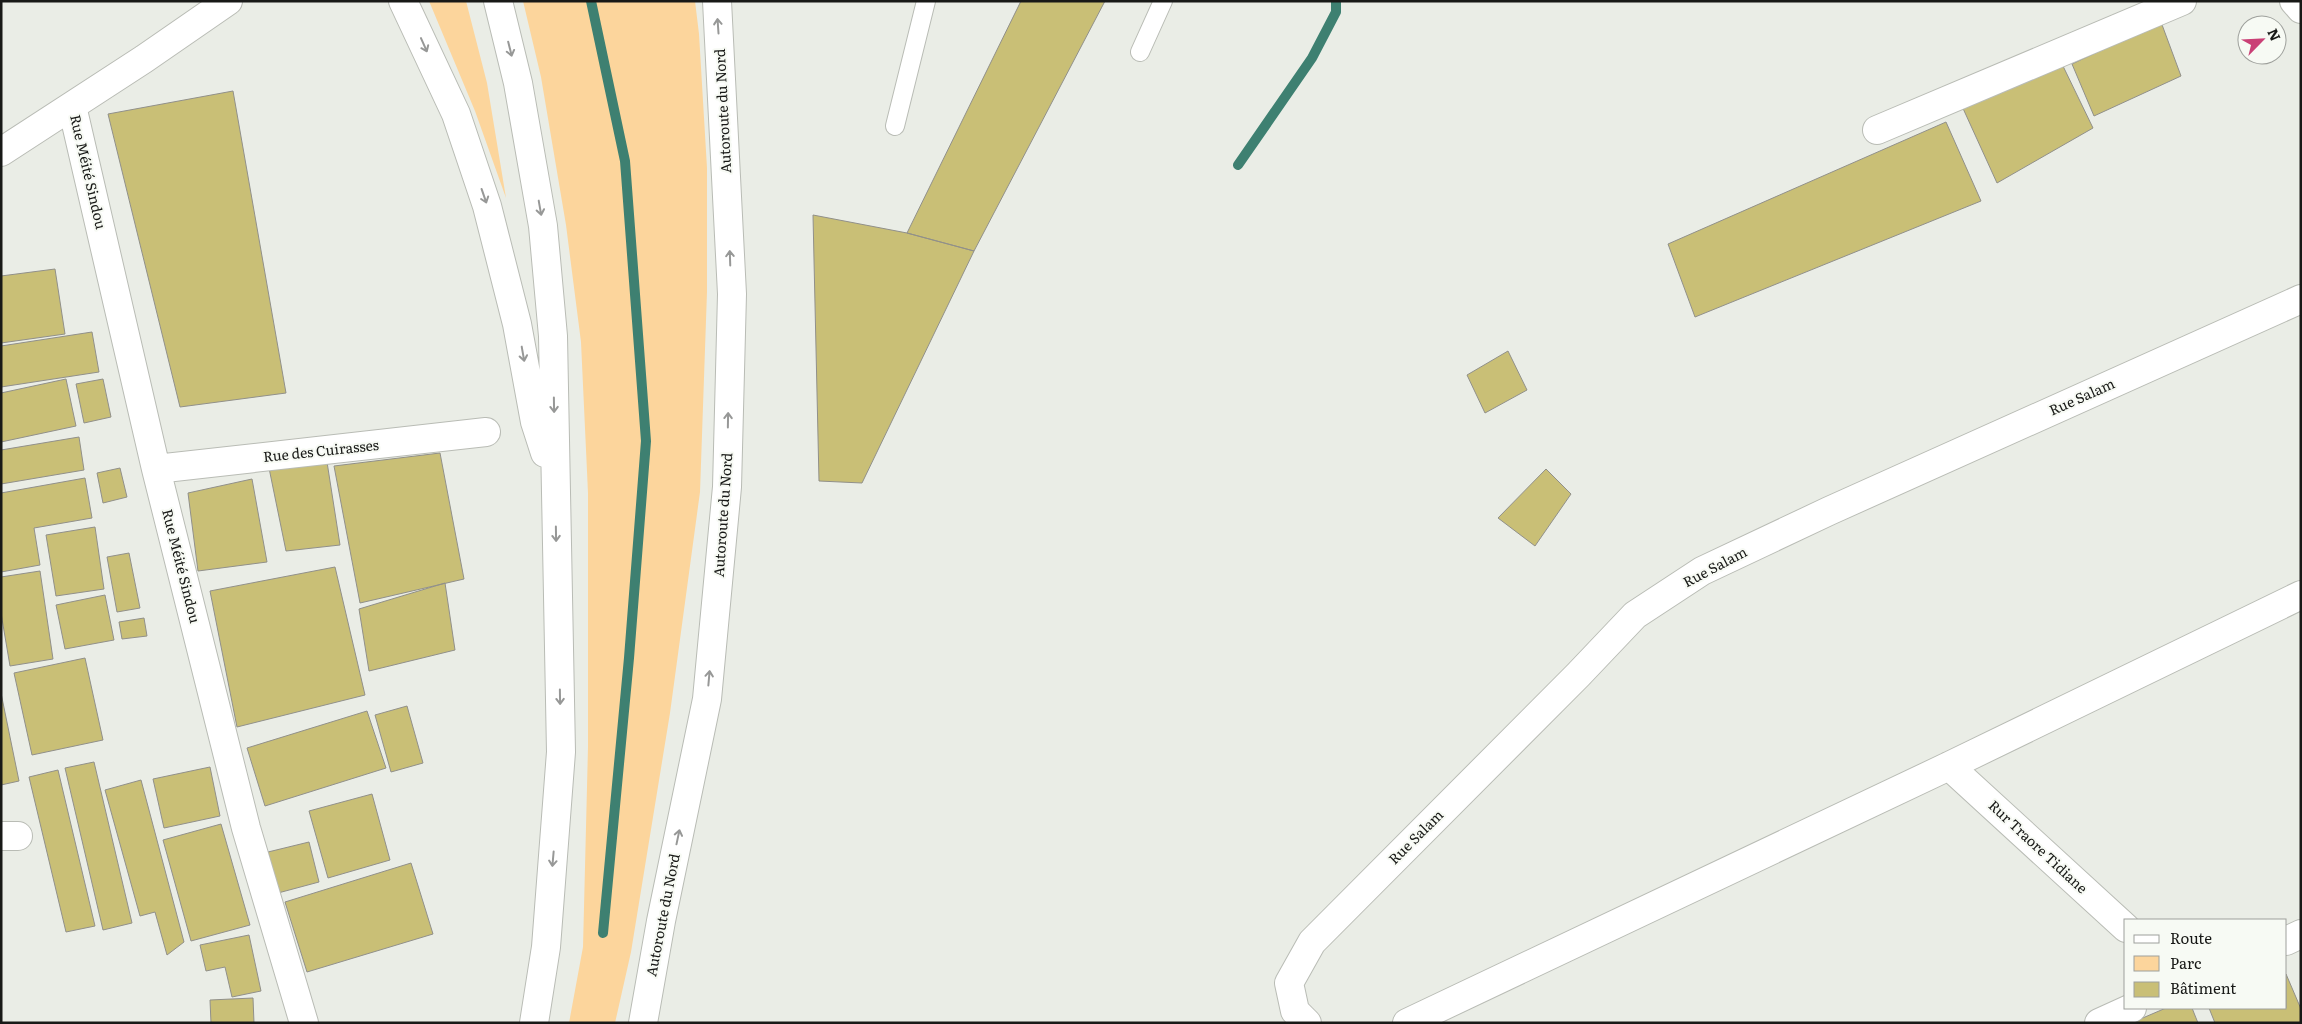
<svg xmlns="http://www.w3.org/2000/svg" width="2302" height="1024" font-family="Literata,serif">
<style>
.green{fill:#fcd59c}
.lines{fill:none;stroke-linecap:round;stroke-linejoin:round}
.stream{stroke:#3e8071;stroke-width:10}
.building{fill:#c9bf76;stroke:#91908a}
.service-casing{stroke:#b9bcb5;stroke-width:20}
.minor-casing{stroke:#b9bcb5;stroke-width:30}
.motorway-casing{stroke:#b9bcb5;stroke-width:30}
.service{stroke:#fff;stroke-width:18}
.minor{stroke:#fff;stroke-width:28}
.motorway{stroke:#fff;stroke-width:28}
.oneway{stroke:#979897}
.labels{text-anchor:middle;stroke-width:4;stroke-linejoin:round;paint-order:stroke}
.street-label{font-size:14px;fill:#181917;stroke:#f7faf4}
</style>
<rect width="100%" height="100%" fill="#eaede6"/>
<path class="green" d="M429,1H466L487,83L506,198L475,111Z
M523,1H695L699,34L707,168V292L700,492L670,713L631,952L615,1023H569L583,947L588,747V493L581,342L566,225L541,77Z"/>
<g class="lines">
<path class="stream" d="M591,1L625,161L646,441L629,658L603,933
M1238,165L1312,58L1336,12V1"/>
</g>
<path class="building" d="M1021,1H1105L974,251L907,233Z
M2161,22L2181,76L2094,116L2072,64Z
M2062,64L2093,128L1997,183L1961,104Z
M233,91L286,393L180,407L108,114Z
M1946,122L1981,201L1695,317L1668,244Z
M813,215L907,233L974,251L862,483L819,481Z
M55,269L65,334L1,343V276Z
M92,332L99,372L1,387V346Z
M1508,351L1527,390L1485,413L1467,375Z
M66,379L76,426L1,442V393Z
M103,379L111,417L84,423L76,384Z
M79,437L84,470L1,484V450Z
M440,453L464,579L360,603L334,466Z
M327,462L340,545L286,551L269,468Z
M120,468L127,497L103,503L97,473Z
M1546,469L1571,494L1535,546L1498,518Z
M85,478L92,518L34,528L40,565L1,572V493Z
M252,479L267,562L198,571L188,493Z
M95,527L104,589L56,596L46,535Z
M129,553L140,608L117,612L107,557Z
M335,567L365,695L237,727L210,591Z
M40,571L53,659L10,666L1,613V577Z
M445,583L455,650L369,671L359,609Z
M105,595L114,640L65,649L56,605Z
M144,618L147,636L122,639L119,622Z
M85,658L103,740L32,755L14,673Z
M1,693L19,781L1,785Z
M407,706L423,763L391,772L375,715Z
M367,711L386,768L265,806L247,748Z
M94,762L132,923L103,930L65,768Z
M210,767L220,816L164,828L153,779Z
M58,770L95,926L66,932L29,777Z
M141,780L184,942L167,955L155,912L140,916L105,790Z
M372,794L390,860L328,878L309,811Z
M221,824L250,925L191,941L163,840Z
M309,842L319,882L278,893L268,852Z
M411,863L433,934L307,972L285,902Z
M249,935L261,991L232,997L225,967L206,971L200,945Z
M2286,974L2301,1009V1023H2215L2209,1008H2286Z
M253,998L254,1023H211L210,1000Z
M2166,1008H2192L2198,1023H2131Z"/>
<g class="lines">
<g class="service-casing">
<path id="service" d="M1140,52L1163,1
M895,126L926,1"/>
</g>
<g class="minor-casing">
<path id="minor" d="M2294,1L2301,9
M72,106L156,469L246,828L304,1023
M1877,130L2182,1
M1,152L144,59L228,1
M156,469L486,432
M1949,766L2126,928
M1,836H18
M2286,941L2301,934
M1307,1023L1295,1011L1289,983L1312,942L1578,675L1635,615L1702,571L1829,511L2301,299
M1407,1023L1949,766L2301,595
M2099,1023L2132,1008"/>
</g>
<g class="motorway-casing">
<path id="motorway" d="M403,1L456,114L487,206L517,324L535,422L545,453
M498,1L518,83L543,226L553,336L561,752L546,947L534,1023
M643,1023L661,921L707,699L727,487L732,294L717,1"/>
</g>
<use href="#service" class="service"/>
<use href="#minor" class="minor"/>
<use href="#motorway" class="motorway"/>
</g>
<defs><path id="oneway-shaft" d="M-6 0H5M1.5-3L5.5 0L1.5 3" fill="none" stroke-width="1.6" stroke-linecap="round" stroke-linejoin="round" transform="scale(1.25)"/></defs>
<g class="oneway">
<use href="#oneway-shaft" transform="translate(718 26) rotate(-94)"/>
<use href="#oneway-shaft" transform="translate(424 45) rotate(66)"/>
<use href="#oneway-shaft" transform="translate(510 49) rotate(76)"/>
<use href="#oneway-shaft" transform="translate(484 196) rotate(71)"/>
<use href="#oneway-shaft" transform="translate(540 208) rotate(80)"/>
<use href="#oneway-shaft" transform="translate(730 258) rotate(-92)"/>
<use href="#oneway-shaft" transform="translate(523 354) rotate(80)"/>
<use href="#oneway-shaft" transform="translate(554 405) rotate(89)"/>
<use href="#oneway-shaft" transform="translate(728 420) rotate(-89)"/>
<use href="#oneway-shaft" transform="translate(556 534) rotate(89)"/>
<use href="#oneway-shaft" transform="translate(709 678) rotate(-85)"/>
<use href="#oneway-shaft" transform="translate(560 697) rotate(89)"/>
<use href="#oneway-shaft" transform="translate(678 837) rotate(-78)"/>
<use href="#oneway-shaft" transform="translate(553 859) rotate(95)"/>
</g>
<g class="labels">
<g class="street-label">
<text transform="translate(723 111) rotate(-93)" y="5">Autoroute du Nord</text>
<text transform="translate(88 172) rotate(77)" y="5">Rue Méité Sindou</text>
<text transform="translate(2082 397) rotate(-24)" y="5">Rue Salam</text>
<text transform="translate(321 451) rotate(-6)" y="5">Rue des Cuirasses</text>
<text transform="translate(723 515) rotate(-86)" y="5">Autoroute du Nord</text>
<text transform="translate(181 566) rotate(76)" y="5">Rue Méité Sindou</text>
<text transform="translate(1715 567) rotate(-28)" y="5">Rue Salam</text>
<text transform="translate(1416 837) rotate(-45)" y="5">Rue Salam</text>
<text transform="translate(2038 847) rotate(43)" y="5">Rur Traore Tidiane</text>
<text transform="translate(663 915) rotate(-79)" y="5">Autoroute du Nord</text>
</g>
</g>
<rect width="2302" height="1024" fill="none" stroke="#181917" stroke-width="5"/>
<rect x="2124" y="919" width="162" height="90" fill="#f7faf4" stroke="#9ea09c"/>
<rect x="2134" y="935" width="25" height="8" fill="#ffffff" stroke="#9ea09c"/>
<text x="2170" y="944" font-size="15" fill="#181917">Route</text>
<rect x="2134" y="956" width="25" height="15" fill="#fcd59c" stroke="#9ea09c"/>
<text x="2170" y="969" font-size="15" fill="#181917">Parc</text>
<rect x="2134" y="982" width="25" height="15" fill="#c9bf76" stroke="#9ea09c"/>
<text x="2170" y="994" font-size="15" fill="#181917">Bâtiment</text>
<g transform="translate(2262 40) rotate(66)"><circle r="24" fill="#f7faf4" stroke="#9ea09c"/>
<path d="M0-4L9 19L0 12L-9 19Z" fill="#ca4076"/>
<text y="-8" font-size="14" font-weight="bold" text-anchor="middle" fill="#181917">N</text>
</g>
</svg>
